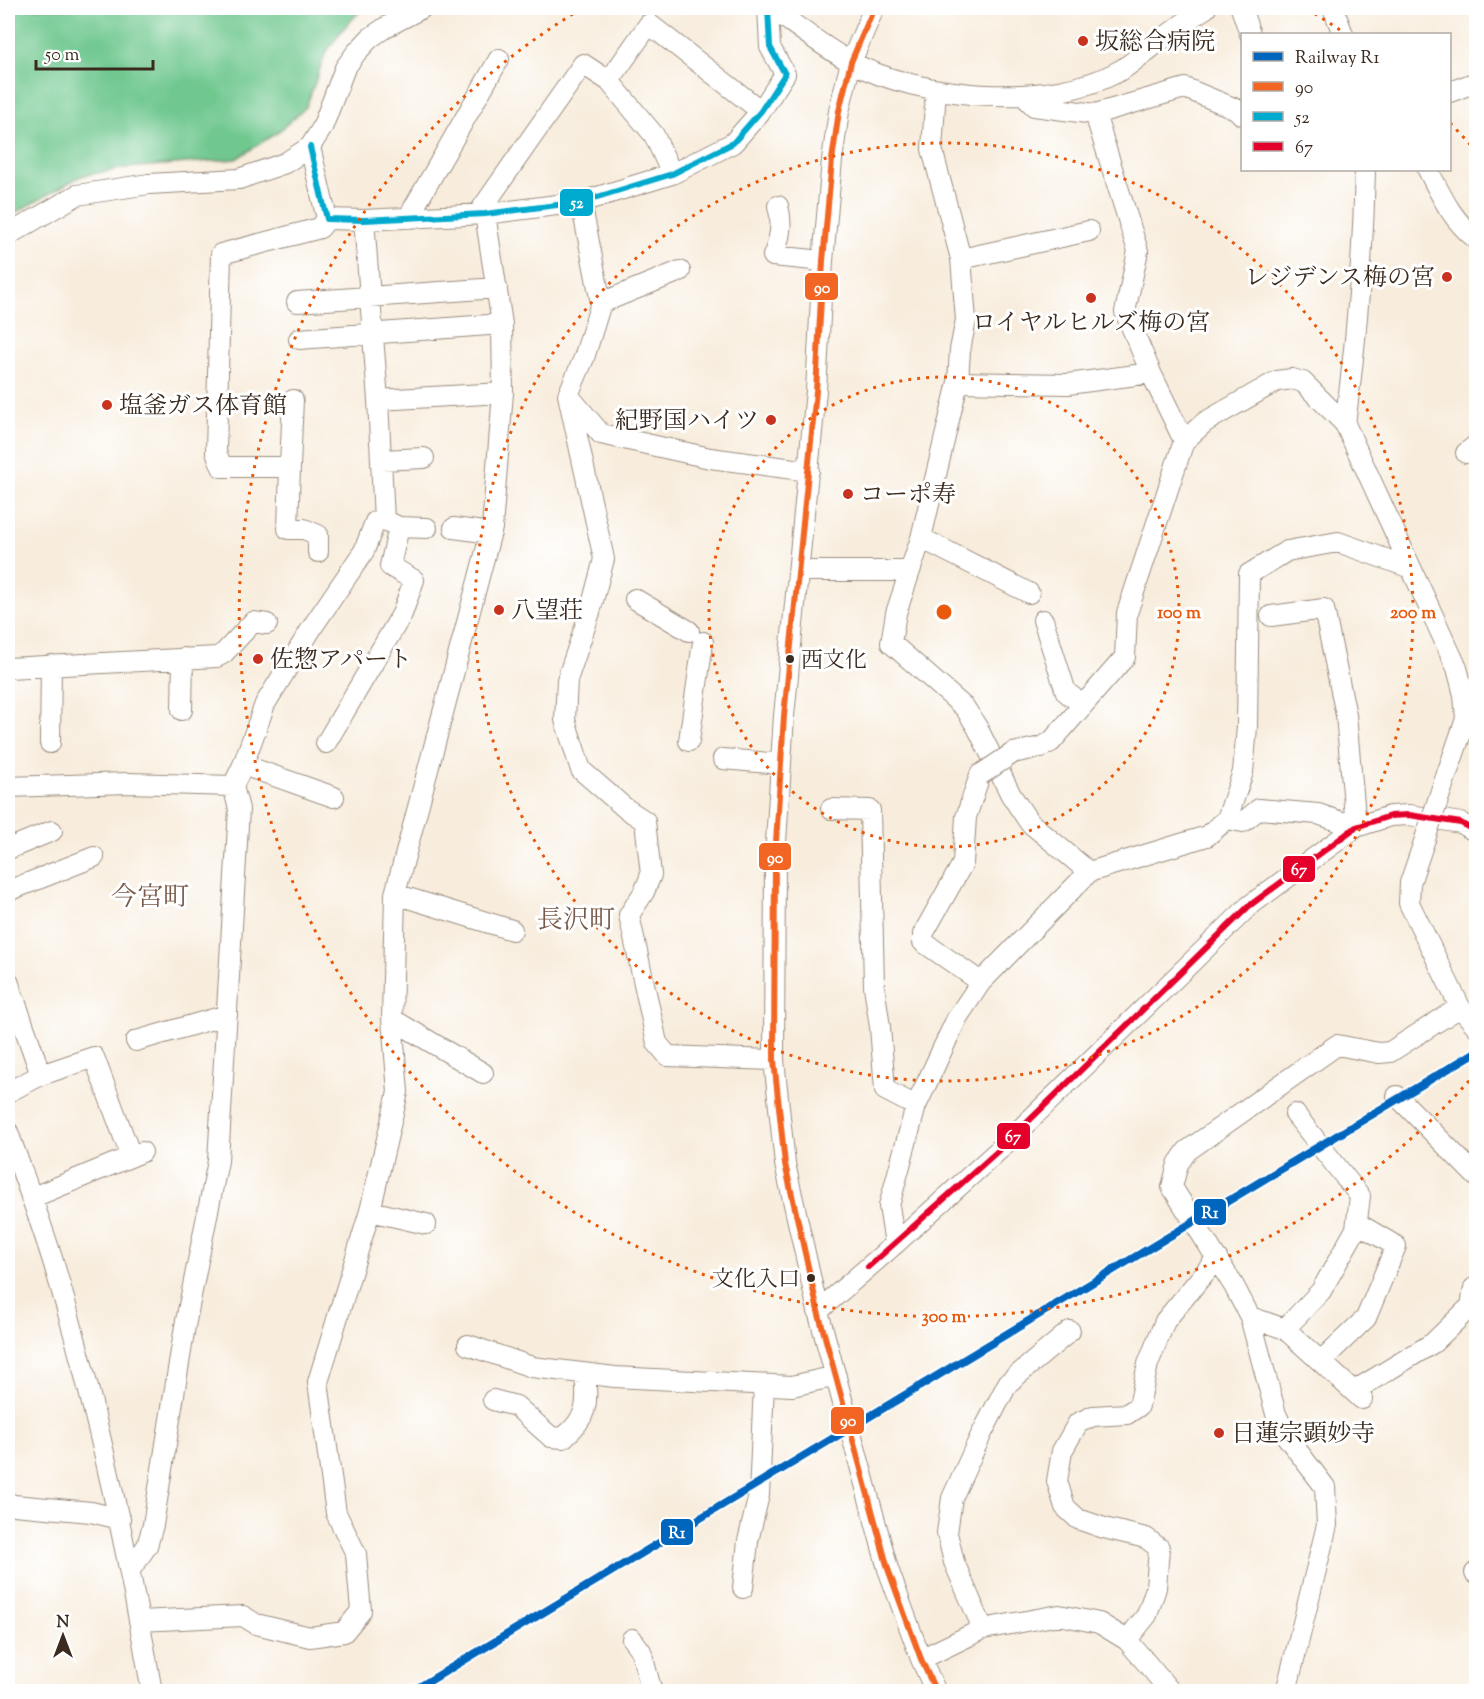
<svg xmlns="http://www.w3.org/2000/svg" width="1484" height="1699" font-family="'Sorts Mill Goudy','Noto Serif JP',serif">
<style>
.green{fill:#6fc88f;stroke:#557956;stroke-width:1.5}
.lines{fill:none;stroke-linecap:round;stroke-linejoin:round}
.minor-casing{stroke:#9a8c7e;stroke-width:22}
.minor{stroke:#fff;stroke-width:20}
.minor-bridge-casing{stroke:#9a8c7e;stroke-width:22;stroke-linecap:butt}
.minor-bridge{stroke:#fff;stroke-width:20}
.bus-1-casing{stroke:#fff;stroke-width:10}
.bus-2-casing{stroke:#fff;stroke-width:10}
.bus-3-casing{stroke:#fff;stroke-width:10}
.bus-1{stroke:#f26522;stroke-width:6}
.bus-2{stroke:#00a9ce;stroke-width:6}
.bus-3{stroke:#e4002b;stroke-width:6}
.rail-1-casing{stroke:#fff;stroke-width:12}
.rail-1{stroke:#0065bd;stroke-width:8}
.ring{fill:none;stroke:#e8590c;stroke-width:3;stroke-dasharray:3 6}
.poi-dot{fill:#c8321e;stroke:#fff;stroke-width:2}
.bus-dot{fill:#3b2a1e;stroke:#fff;stroke-width:2}
.labels{text-anchor:middle;stroke-width:6;stroke-linejoin:round;paint-order:stroke}
.bus-label{font-size:22px;fill:#3b2a1e;stroke:#fff;text-anchor:start}
.poi-label{font-size:24px;fill:#3b2a1e;stroke:#fff;text-anchor:start}
.neighbourhood-label{font-size:26px;fill:#785b4b;stroke:#fff}
.centre{fill:#e8590c;stroke:#fff;stroke-width:3}
.ring-label{font-size:18px;text-anchor:middle;font-weight:bold;fill:#e8590c;stroke:#fff;stroke-width:6;stroke-linejoin:round;paint-order:stroke}
.line-badge{stroke:#fff;stroke-width:2}
.badge-label{font-size:16px;text-anchor:middle;font-weight:bold;fill:#fff}
</style>
<rect width="100%" height="100%" fill="#fff"/>
<filter id="ink" filterUnits="userSpaceOnUse"><feTurbulence type="fractalNoise" baseFrequency=".0167" numOctaves="2"/><feDisplacementMap in="SourceGraphic" scale="12" xChannelSelector="R" yChannelSelector="G"/><feConvolveMatrix kernelMatrix="1 2 1 2 8 2 1 2 1" color-interpolation-filters="sRGB"/></filter>
<filter id="wash" filterUnits="userSpaceOnUse"><feTurbulence type="fractalNoise" baseFrequency=".008" numOctaves="4" result="noise"/><feDisplacementMap in="SourceGraphic" scale="24" xChannelSelector="R" yChannelSelector="G"/><feGaussianBlur stdDeviation="1.35" result="paint"/><feColorMatrix in="noise" values="0 0 0 0 0 0 0 0 0 0 0 0 0 0 0 0 0 1.4 0 .05"/><feComposite in="paint" operator="in"/></filter>
<g filter="url(#wash)">
<rect width="100%" height="100%" fill="#f8eddd"/>
<path class="green" d="M8,8H363L343,29L326,52L306,107L278,132L236,159L126,168L81,176L8,217Z"/>
</g>
<g filter="url(#ink)">
<g class="lines">
<g class="minor-casing">
<path id="minor" d="M771,8C797,26 823,47 851,62C919,99 1052,110 1121,70C1130,65 1138,57 1147,51C1166,36 1185,21 1206,8
M874,8L851,62L839,111L832,160L823,261L816,391L784,716L775,858L774,1060L785,1164L818,1311L888,1569L921,1659L936,1692
M1241,8L1250,34
M1333,8L1343,34
M609,81L649,24L761,111
M936,90L932,149L961,259L966,320L960,350L958,382L921,538L896,613L891,643L965,708L977,727L1011,795L1029,822L1089,872
M1450,92L1476,82
M1023,95L1034,106L1095,114L1185,88L1236,109L1242,115
M1095,114L1138,251L1125,312L1151,373L1184,441
M310,147L327,219L364,220L485,214L581,202L672,174L733,143L761,111L785,74L770,47L768,8
M1428,170C1442,197 1452,220 1476,239
M581,202L601,303L584,358L568,395L604,559L590,612L567,680L565,720L581,770L625,808L645,821L651,875L644,892L629,915L657,1043L668,1056L774,1060
M778,206C783,224 780,239 773,256L823,261
M478,214L583,64L609,81L654,135L672,174
M408,218L499,59
M8,235L77,195L149,184L239,179L285,163L310,147L322,128L345,68L356,53L370,38L386,27L422,8
M961,259L1089,231
M297,302L497,288
M601,303L680,271
M299,339L502,324
M958,382L1068,384L1151,373
M569,396L601,434L710,458L809,471
M293,400L290,467H222L216,452L221,254L320,228L327,219
M378,400L503,393
M1345,424C1357,339 1363,255 1365,170
M1466,453L1476,445
M381,460L424,458
M290,467L288,529H304L318,535V552
M399,527L427,528
M454,528L491,533
M921,538L1029,593
M799,571H910
M635,599L689,631
M1043,620L1066,692L1083,705
M8,668L217,657L224,653L253,622L267,624
M182,710L183,658
M689,741L703,642
M50,743L51,665
M326,743L402,614L414,580L390,566L399,527L384,520
M1013,753L1041,747L1051,742L1125,657L1127,613L1184,441L1205,422L1277,381L1292,379L1303,382L1345,424L1457,668L1464,695L1466,719L1442,788
M723,759L781,764
M243,765L334,797
M980,775L966,817L963,863L923,934V942L981,982
M8,787L128,783L233,786
M831,809L870,810L874,986L880,1027L885,1090L916,1106
M1227,819L1243,822L1259,809L1318,814L1356,827L1346,715L1324,609L1271,616
M1425,839L1410,883L1409,903L1460,1007L1476,1026
M8,849L52,831
M8,891L94,857
M395,894L512,930
M8,981L41,1075
M392,1019L483,1073
M136,1041L227,1015
M8,1092L41,1075L94,1057L131,1156
M1397,1096L1476,1176
M8,1132C25,1180 44,1229 58,1278C98,1414 128,1552 152,1692
M31,1198L142,1152
M370,1211L426,1224
M895,1244L889,1206L916,1106L957,1018L981,982L1089,872L1207,836L1227,819L1243,772L1247,727L1249,574L1287,551L1338,542L1411,568
M818,1311L895,1244L1000,1149L1249,906L1356,827L1390,816L1409,815L1461,823L1476,832
M1250,1317L1285,1329L1362,1399
M1285,1329L1321,1291L1356,1229L1360,1196L1295,1114
M468,1345L532,1367L615,1377L792,1386L836,1376
M1321,1361L1366,1318L1396,1246L1357,1223
M1354,1391L1433,1343L1471,1306L1474,1288
M493,1400L516,1406L551,1437L563,1438C588,1417 588,1405 585,1374
M8,1503L14,1505L91,1512L120,1519
M130,1570L147,1546L153,1525L185,1326L218,1161L239,809L233,786L243,765L265,704L315,623L364,551L375,522L384,520L378,400L364,220
M1475,1573H1476
M743,1588L748,1541L759,1495L764,1385
M140,1621L243,1616L256,1624L310,1637L344,1632L361,1611L356,1554L336,1513L318,1382L370,1211L398,1092L392,1019L395,894L492,528L503,393L502,324L485,214
M983,1629L954,1562L947,1533L952,1498L981,1435L1008,1383L1070,1331
M632,1639L641,1651L652,1692
M1127,1640L1147,1615L1156,1588L1159,1548L1146,1538L1104,1528L1078,1519L1065,1507L1057,1481L1062,1451L1078,1423L1093,1416L1127,1414L1139,1406L1148,1364L1165,1321L1217,1258
M921,1659L983,1629L1059,1615L1099,1623L1127,1640L1171,1692
M1286,1692L1327,1525L1325,1487L1287,1437L1276,1414L1250,1317L1234,1286L1172,1187L1178,1164L1187,1151L1337,1045L1379,1053L1390,1052L1460,1007"/>
</g>
<use href="#minor" class="minor"/>
<g class="minor-bridge-casing">
<path id="minor-bridge" d="M980,775L1013,753
M1425,839L1442,788"/>
</g>
<use href="#minor-bridge" class="minor-bridge"/>
<g class="bus-1-casing">
<path id="bus-1" d="M874,8L851,62L839,111L832,160L823,261L816,391L784,716L775,858L774,1060L785,1164L818,1311L888,1569L921,1659L936,1692"/>
</g>
<g class="bus-2-casing">
<path id="bus-2" d="M310,147L327,219L364,220L485,214L581,202L672,174L733,143L761,111L785,74L770,47L768,8"/>
</g>
<g class="bus-3-casing">
<path id="bus-3" d="M868,1267L1000,1149L1249,906L1356,827L1390,816L1409,815L1461,823L1476,832"/>
</g>
<use href="#bus-1" class="bus-1"/>
<use href="#bus-2" class="bus-2"/>
<use href="#bus-3" class="bus-3"/>
<g class="rail-1-casing">
<path id="rail-1" d="M411,1692L1476,1052"/>
</g>
<use href="#rail-1" class="rail-1"/>
</g>
</g>
<g class="ring">
<circle cx="944" cy="612" r="235"/>
<circle cx="944" cy="612" r="469"/>
<path d="M1475 1074A704 704 0 1 1 581 9M1307 9A704 704 0 0 1 1343 32M1450 123A704 704 0 0 1 1475 150"/>
</g>
<g class="poi-dot">
<circle cx="1083" cy="41" r="6"/>
<circle cx="1447" cy="277" r="6"/>
<circle cx="1091" cy="298" r="6"/>
<circle cx="107" cy="405" r="6"/>
<circle cx="771" cy="420" r="6"/>
<circle cx="848" cy="494" r="6"/>
<circle cx="499" cy="610" r="6"/>
<circle cx="258" cy="659" r="6"/>
<circle cx="1219" cy="1433" r="6"/>
</g>
<g class="bus-dot">
<circle cx="790" cy="659" r="5"/>
<circle cx="811" cy="1278" r="5"/>
</g>
<g class="labels">
<g class="bus-label">
<text x="801" y="667">西文化</text>
<text x="800" y="1286" text-anchor="end">文化入口</text>
</g>
<g class="poi-label">
<text x="1095" y="49">坂総合病院</text>
<text x="1435" y="285" text-anchor="end">レジデンス梅の宮</text>
<text x="1091" y="330" text-anchor="middle">ロイヤルヒルズ梅の宮</text>
<text x="119" y="413">塩釜ガス体育館</text>
<text x="759" y="428" text-anchor="end">紀野国ハイツ</text>
<text x="860" y="502">コーポ寿</text>
<text x="511" y="618">八望荘</text>
<text x="270" y="667">佐惣アパート</text>
<text x="1231" y="1441">日蓮宗顕妙寺</text>
</g>
<g class="neighbourhood-label">
<text x="150" y="905">今宮町</text>
<text x="576" y="928">長沢町</text>
</g>
</g>
<circle cx="944" cy="612" r="9" class="centre"/>
<g class="ring-label">
<text x="1179" y="618">100 m</text>
<text x="1413" y="618">200 m</text>
<text x="944" y="1322">300 m</text>
</g>
<g class="line-badge">
<rect x="559" y="188" width="35" height="29" rx="6" fill="#00a9ce"/>
<rect x="804" y="272" width="35" height="29" rx="6" fill="#f26522"/>
<rect x="758" y="842" width="34" height="29" rx="6" fill="#f26522"/>
<rect x="1282" y="855" width="34" height="28" rx="6" fill="#e4002b"/>
<rect x="996" y="1122" width="35" height="28" rx="6" fill="#e4002b"/>
<rect x="1193" y="1198" width="34" height="28" rx="6" fill="#0065bd"/>
<rect x="830" y="1406" width="35" height="29" rx="6" fill="#f26522"/>
<rect x="660" y="1518" width="34" height="28" rx="6" fill="#0065bd"/>
</g>
<g class="badge-label">
<text x="577" y="208">52</text>
<text x="822" y="293">90</text>
<text x="775" y="863">90</text>
<text x="1299" y="875">67</text>
<text x="1013" y="1142">67</text>
<text x="1210" y="1218">R1</text>
<text x="848" y="1426">90</text>
<text x="677" y="1538">R1</text>
</g>
<rect width="1484" height="1699" fill="none" stroke="#fff" stroke-width="30"/>
<rect x="1241" y="33" width="210" height="138" fill="#ffffff" stroke="#b1aaa5" stroke-width="1.5"/>
<rect x="1253" y="52" width="30" height="9" fill="#0065bd" stroke="#b1aaa5" stroke-width="1.5"/>
<text x="1295" y="63" font-size="18" fill="#3b2a1e">Railway R1</text>
<rect x="1253" y="82" width="30" height="9" fill="#f26522" stroke="#b1aaa5" stroke-width="1.5"/>
<text x="1295" y="93" font-size="18" fill="#3b2a1e">90</text>
<rect x="1253" y="112" width="30" height="9" fill="#00a9ce" stroke="#b1aaa5" stroke-width="1.5"/>
<text x="1295" y="123" font-size="18" fill="#3b2a1e">52</text>
<rect x="1253" y="142" width="30" height="9" fill="#e4002b" stroke="#b1aaa5" stroke-width="1.5"/>
<text x="1295" y="153" font-size="18" fill="#3b2a1e">67</text>
<g transform="translate(63 1636)" stroke="#ffffff" stroke-width="4.5" paint-order="stroke">
<path d="M0-4.5L10 22L0 15L-10 22Z" fill="#3b2a1e"/>
<text y="-9" font-size="16" font-weight="bold" text-anchor="middle" fill="#3b2a1e">N</text>
</g>
<path d="M36 60v9h117v-9" fill="none" stroke="#3b2a1e" stroke-width="3"/>
<text x="45" y="60" font-size="18" fill="#3b2a1e" stroke="#ffffff" stroke-width="4.5" paint-order="stroke">50 m</text>
</svg>
